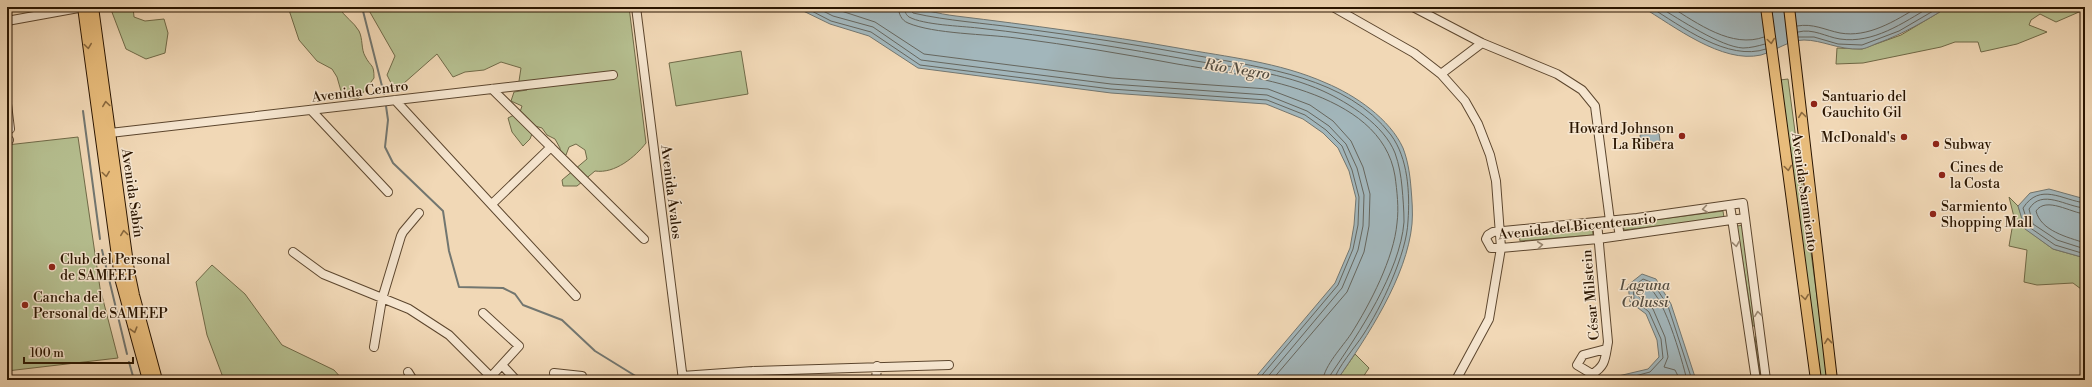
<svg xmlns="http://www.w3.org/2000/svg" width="2092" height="387" font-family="'Libre Bodoni',serif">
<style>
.green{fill:#b6c091;stroke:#706a48}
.water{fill:#a2b6bb;stroke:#727670}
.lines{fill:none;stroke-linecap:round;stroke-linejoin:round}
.shore{stroke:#66665e;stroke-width:1}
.stream{stroke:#727670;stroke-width:2}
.minor-casing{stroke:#5c462e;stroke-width:10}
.major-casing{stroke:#2a1500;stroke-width:12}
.minor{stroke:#f6e6d0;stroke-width:8}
.major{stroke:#e8bc7b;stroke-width:10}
.oneway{stroke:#89683e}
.oneway2{stroke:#9a8872}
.poi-dot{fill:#8f2418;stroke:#f6e6d0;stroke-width:1.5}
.labels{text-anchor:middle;stroke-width:3;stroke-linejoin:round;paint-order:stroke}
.street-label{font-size:14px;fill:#2a1500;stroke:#f6e6d0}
.poi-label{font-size:14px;fill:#2a1500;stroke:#f6e6d0;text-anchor:start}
.water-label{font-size:15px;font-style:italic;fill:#544d41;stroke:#f6e6d0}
</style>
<rect width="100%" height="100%" fill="#f1d8b6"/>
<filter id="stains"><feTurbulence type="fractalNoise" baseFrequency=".005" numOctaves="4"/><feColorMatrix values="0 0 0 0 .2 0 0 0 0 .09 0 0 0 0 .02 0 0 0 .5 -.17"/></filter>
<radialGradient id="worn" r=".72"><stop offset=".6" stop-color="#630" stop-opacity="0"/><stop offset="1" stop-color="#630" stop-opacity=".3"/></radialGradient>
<path class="green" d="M110,7H133L134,17L145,21L164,19L168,33L165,53L146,59L126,49Z
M288,7H339C344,17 354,22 359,31C363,39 361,49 365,56C371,68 374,63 374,78L359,98H343L337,77L332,69L317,61L299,40Z
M367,7H629L646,143C635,157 615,174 595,171L577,186H563L562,180L587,159L585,150L576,144L569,147L566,155L560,158V148L555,139L547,135L542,128L535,126L530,139L523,146L512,132L508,118L520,112L522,106L511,101L514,92L527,90L519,81L521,68L501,62L484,70L465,72L453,77L437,54L395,91L387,75L395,56Z
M1948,7H2083L2079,12L2056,22L2040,14L2031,20L2029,25L2047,32L2017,44L1981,52L1978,42H1955L1941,47L1863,63L1836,64L1837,48L1862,49L1901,35Z
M741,51L748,94L676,106L669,63Z
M1788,79L1828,380H1819L1780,80Z
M78,137L100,288L118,358L7,371V145Z
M2009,197L2018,206L2026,229L2053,249L2085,258V292L2073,283L2037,285L2024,282L2027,250L2009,246L2014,217Z
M1723,211L1724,218L1624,230L1623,224Z
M1744,225L1757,326H1753L1737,226Z
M1592,227L1593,235L1520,241L1519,234Z
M212,265L245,294L282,345L334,370L343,380H224L207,335L196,282Z
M1758,336L1764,380H1760L1755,337Z
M1355,354L1369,368L1361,380H1337Z"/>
<path class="water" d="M795,7C831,7 867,5 903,7C920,8 938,14 956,16C1030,25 1104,35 1178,48C1227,57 1279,62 1326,83C1355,95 1390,119 1403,148C1408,161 1410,175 1411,188C1412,200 1413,212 1412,224C1407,277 1367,337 1337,380H1253L1335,283L1350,248L1354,225L1356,198L1349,171L1338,148L1323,133L1303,119L1266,104L1111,93L918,68L869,36L830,24Z
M1642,7H1948C1925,21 1903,34 1878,43C1872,45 1866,49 1860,49C1839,50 1822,40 1804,40C1789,40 1775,51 1761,55C1722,64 1674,26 1642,7Z
M1659,133L1661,147L1641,149L1640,135Z
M2049,189L2085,199V258L2053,249L2025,229L2018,206L2030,193Z
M1642,274L1656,279L1671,304L1696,380H1672L1669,377L1654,380H1612L1614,377L1648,369L1659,357L1657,340L1646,314L1630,302L1628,285Z"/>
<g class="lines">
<path class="shore" d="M804,7L831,21L871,32L920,65L1111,89L1267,100L1305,115L1326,130L1342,146L1352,170L1359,197L1358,225L1353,249L1338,285L1258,380
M815,7L833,16L873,27L921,60L1111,84L1267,95L1307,111L1329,126L1346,144L1357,168L1364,195L1363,226L1358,250L1342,288L1265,380
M829,7L875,22L924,54L1112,78L1268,89L1310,105L1333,121L1351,141L1363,167L1370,194L1369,226L1364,252L1347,292L1272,380
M898,7C899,14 901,20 908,23C934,34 986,34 1016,38C1070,45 1124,54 1177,64C1246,76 1381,89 1395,176C1397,191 1399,208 1397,223C1394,258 1370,304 1351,334C1343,346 1324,366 1323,380
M904,7C905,11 905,14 909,17C924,25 961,26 978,28C1051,36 1123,48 1196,61C1238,68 1283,73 1323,91C1349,103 1384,125 1395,153C1399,164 1401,176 1402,187C1403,198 1404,210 1404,222C1400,272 1359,333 1331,374L1329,380
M909,7L913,13C948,21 984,23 1019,28C1079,36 1139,45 1199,56C1264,68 1347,77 1391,135C1408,158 1410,193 1408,221C1407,253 1381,308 1363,335C1356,346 1337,368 1334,380
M1650,7C1681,26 1728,62 1766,49
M1659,7C1679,19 1721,47 1743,48C1750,48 1758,46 1765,44
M1671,7C1697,23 1732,49 1764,37
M1797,26C1813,23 1825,30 1840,33C1868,38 1895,21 1918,7
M1798,32C1813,28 1826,37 1840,39C1873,44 1903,23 1930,7
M1798,37H1814L1838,44L1862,45L1899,31L1940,7
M2085,203C2062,200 2040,182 2023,208L2029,227L2055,245L2085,254
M2085,208C2066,207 2042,188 2029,209L2033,224L2057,240L2085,249
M2085,214C2071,213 2046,196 2036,211C2041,231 2067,237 2085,243
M1620,380L1650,372L1663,358L1661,339L1649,312L1634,299L1633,287L1643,279L1653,283L1668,306L1692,380
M1680,380L1675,370L1664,367L1668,357L1665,337L1653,309L1638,296V289L1643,284C1663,288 1682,361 1687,380"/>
<path class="stream" d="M362,7L384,94
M386,106L388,120L385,147L393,163L443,211L449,251L459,287L503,288L515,294L523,305L562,320L595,351L642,380
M83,111L100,239
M102,250L127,354
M129,362L134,380"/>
<g class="minor-casing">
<path id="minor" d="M636,7L683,380
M1333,7L1414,53L1441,74L1465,101L1478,124L1490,155L1496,181L1501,248L1489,319L1456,380
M1413,7L1482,43L1557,74L1582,90L1595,106L1610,221
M7,21L84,7
M1441,74L1482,43
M492,89L644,239
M395,100L576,296
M7,104L10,129
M311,110L388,192
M110,133L613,75
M7,140H9
M492,204L551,147
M1730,205L1756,380
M1745,218L1598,239L1501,248H1491L1486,239L1488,235L1493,232L1637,218L1743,203L1745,218L1766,380
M1617,220L1620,236
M1597,222L1608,342C1605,358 1606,366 1592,374L1577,365L1583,355L1606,349
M293,252L323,274L409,309L449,335L491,377
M483,313L519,346L488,380
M374,347L382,299L401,236L403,232L419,213
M502,365L516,380
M753,371L758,380
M408,372L413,380
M554,373L582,376V380
M682,376L753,371L949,365
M876,380L877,366"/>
</g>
<g class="major-casing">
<path id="major" d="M83,7L120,278L148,380
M93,7L129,271L134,295L157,380
M1766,7L1816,380
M1789,7L1832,380"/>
</g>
<use href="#minor" class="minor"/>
<use href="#major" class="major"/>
</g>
<defs><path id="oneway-chevron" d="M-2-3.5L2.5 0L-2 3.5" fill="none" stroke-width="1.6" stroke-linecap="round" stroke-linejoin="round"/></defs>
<g class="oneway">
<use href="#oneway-chevron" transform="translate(1771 41) rotate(82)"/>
<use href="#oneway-chevron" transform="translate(88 46) rotate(82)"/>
<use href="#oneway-chevron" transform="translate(106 104) rotate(-98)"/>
<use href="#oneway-chevron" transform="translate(1802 115) rotate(-97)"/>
<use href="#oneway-chevron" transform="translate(1788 168) rotate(82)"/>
<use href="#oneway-chevron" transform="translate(106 174) rotate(82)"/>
<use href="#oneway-chevron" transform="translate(124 233) rotate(-98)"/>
<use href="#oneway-chevron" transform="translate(1805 297) rotate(82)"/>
<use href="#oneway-chevron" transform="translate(134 330) rotate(74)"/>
<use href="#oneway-chevron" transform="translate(1828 341) rotate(-96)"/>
</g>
<g class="oneway2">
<use href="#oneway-chevron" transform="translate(1705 209) rotate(172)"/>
<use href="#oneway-chevron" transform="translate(1736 244) rotate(81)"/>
<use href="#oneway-chevron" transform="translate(1540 245) rotate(-6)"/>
<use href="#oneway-chevron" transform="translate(1758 314) rotate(-97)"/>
</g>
<g class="poi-dot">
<circle cx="1814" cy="104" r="4"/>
<circle cx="1682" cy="136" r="4"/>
<circle cx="1904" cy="137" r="4"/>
<circle cx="1936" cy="144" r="4"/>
<circle cx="1942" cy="175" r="4"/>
<circle cx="1933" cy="214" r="4"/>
<circle cx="52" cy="267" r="4"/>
<circle cx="25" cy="305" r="4"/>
</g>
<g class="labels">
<g class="street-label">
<text transform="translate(360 91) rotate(-7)" y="5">Avenida Centro</text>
<text transform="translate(672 192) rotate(83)" y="5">Avenida Ávalos</text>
<text transform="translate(1805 192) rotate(82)" y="5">Avenida Sarmiento</text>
<text transform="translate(133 193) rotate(82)" y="5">Avenida Sabín</text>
<text transform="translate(1577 226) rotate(-6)" y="5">Avenida del Bicentenario</text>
<text transform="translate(1590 295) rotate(-95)" y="5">César Milstein</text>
</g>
<g class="poi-label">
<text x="1822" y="101">Santuario del<tspan x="1822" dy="16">Gauchito Gil</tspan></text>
<text x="1674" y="133" text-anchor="end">Howard Johnson<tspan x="1674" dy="16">La Ribera</tspan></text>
<text x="1896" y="142" text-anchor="end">McDonald's</text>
<text x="1944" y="149">Subway</text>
<text x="1950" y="172">Cines de<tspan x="1950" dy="16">la Costa</tspan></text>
<text x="1941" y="211">Sarmiento<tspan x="1941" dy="16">Shopping Mall</tspan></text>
<text x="60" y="264">Club del Personal<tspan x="60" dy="16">de SAMEEP</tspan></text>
<text x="33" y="302">Cancha del<tspan x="33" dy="16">Personal de SAMEEP</tspan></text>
</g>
<g class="water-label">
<text transform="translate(1237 69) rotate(9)" y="5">Río Negro</text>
<text x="1645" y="290">Laguna<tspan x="1645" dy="17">Colussi</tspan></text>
</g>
</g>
<rect width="2092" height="387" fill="none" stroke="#f1d8b6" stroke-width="24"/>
<rect x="8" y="8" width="2076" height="371" fill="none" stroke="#2a1500" stroke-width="2"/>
<rect x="12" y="12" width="2068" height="363" fill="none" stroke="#2a1500"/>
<path d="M24 357v6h109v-6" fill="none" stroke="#2a1500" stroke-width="2"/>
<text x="30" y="357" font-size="12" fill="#2a1500" stroke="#f6e6d0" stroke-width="3" paint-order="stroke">100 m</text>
<rect width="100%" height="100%" filter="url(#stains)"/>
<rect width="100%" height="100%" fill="url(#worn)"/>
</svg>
